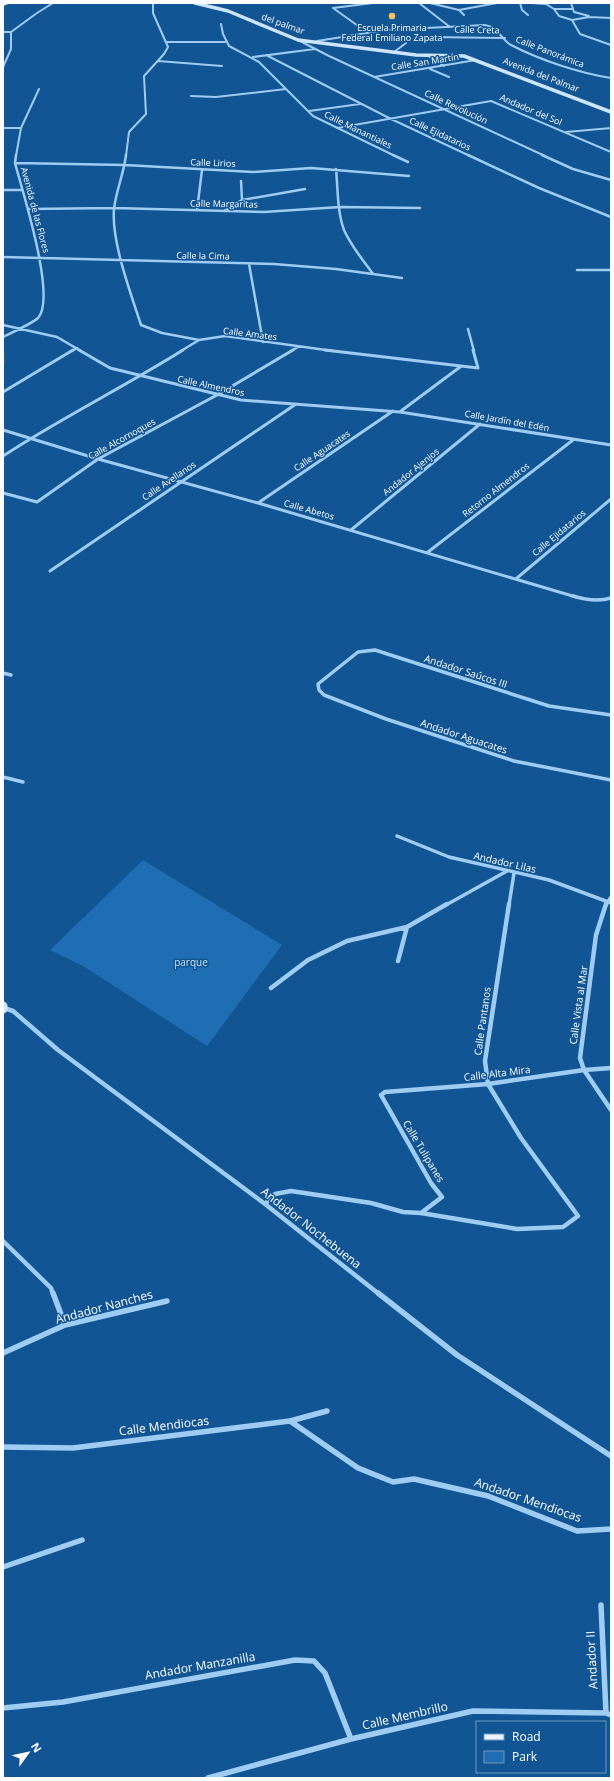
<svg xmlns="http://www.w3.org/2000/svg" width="614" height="1781" font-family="'Open Sans',sans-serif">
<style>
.green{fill:#1f6db2}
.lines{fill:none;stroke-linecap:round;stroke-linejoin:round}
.street-far5{stroke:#9fccf3;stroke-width:2}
.street-far4{stroke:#9fccf3;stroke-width:2.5}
.street-far3{stroke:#9fccf3;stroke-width:3}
.street-far2{stroke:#9fccf3;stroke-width:3.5}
.street-far1{stroke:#9fccf3;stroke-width:4.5}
.street{stroke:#9fccf3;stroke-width:5.5}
.secondary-far1{stroke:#cee6fd;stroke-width:3.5}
.secondary{stroke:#cee6fd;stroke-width:9}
.primary{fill:#ebf4ff;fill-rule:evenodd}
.shaded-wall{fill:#285984}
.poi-dot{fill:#ffc461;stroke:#115594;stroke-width:1.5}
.labels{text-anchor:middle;stroke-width:3;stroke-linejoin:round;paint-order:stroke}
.far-street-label{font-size:9px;fill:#fff;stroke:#115594}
.far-poi-label{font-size:9px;fill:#fff;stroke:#115594}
.street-label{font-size:10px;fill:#fff;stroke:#115594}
.park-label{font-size:10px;fill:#c6e4fd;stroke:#115594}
.near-street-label{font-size:12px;fill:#fff;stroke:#115594}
</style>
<rect width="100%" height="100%" fill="#115594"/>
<path class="green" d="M143,860L282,945L207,1046L83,966L50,950Z"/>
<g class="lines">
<path class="street-far5" d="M419,3L450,27
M430,3L459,10L464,15
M520,3L522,10L528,15
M531,3L546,4L554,9L559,16L572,20L589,17L611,18
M571,3L574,12L589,16
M333,8L368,33
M333,8L373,3
M554,9H573
M459,10L497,3
M572,20L580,34L611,45
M221,24L223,34L229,46L259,62L313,116L395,156
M3,32H11
M11,32L37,13L53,3
M353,36L368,38
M426,37L505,38
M298,40L329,56L545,156
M317,41L386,30L485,25C500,28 500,39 511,45C540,60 579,73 611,78
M167,42H225
M394,52L406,43
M266,55L391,119L470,156
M427,55L444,66
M253,57L315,49
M158,61L222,66
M3,67L11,49V32
M430,69L449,77
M374,77L476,60
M191,96L216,97L286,89
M309,111L360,104
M3,128H21
M337,128L491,101L611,152
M566,132L611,128
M16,156L21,128L39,89
M126,156L129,132L146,114L144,76L164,54L168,47L153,13V3"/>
<path class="street-far4" d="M126,155C124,173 116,191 114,209C111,241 131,294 141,325L162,333L199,340
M393,155L408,162
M468,155L539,188L611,217
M542,155L573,169L611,180
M15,163L125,165L253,172L311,168L409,176
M336,169C338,189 337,211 344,230C351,246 363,260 373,274
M241,181L242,200
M3,190H22
M28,209L114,208L264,212L340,207L420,208
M197,210L202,170
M224,211L242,200L305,189
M3,257L274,264L336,269L402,278
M249,264L263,342
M577,270H611
M3,325L57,337L81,351
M468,329L474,351
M3,337C11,333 33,323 38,318C57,298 22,190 15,163L16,155
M72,351L77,348
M181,351L199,340L225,336L333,351
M291,351L298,347"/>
<path class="street-far3" d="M79,350L110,368L241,400L400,412L611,445
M325,350L478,368L473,350
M3,392L73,350
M401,411L460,367
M3,430L98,459L258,503L576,597
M3,456C61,418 124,387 183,350
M3,493L37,502L98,459L217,395L293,350
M258,503L393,411
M351,530L480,424
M428,552L573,440
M50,571L296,404
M517,578L611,499"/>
<path class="street-far2" d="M573,596C586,600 598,602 611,598
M3,673L11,675
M611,715L549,706L375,650L358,652L318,684L319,690L324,695L386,719L514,761L611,780
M3,777L23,782
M397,836L449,857L549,880L611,903
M446,905L507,871
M509,905L514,873
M606,905L611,897"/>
<path class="street-far1" d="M606,904L596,935L580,1058L584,1070L611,1110
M398,961L407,927
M271,988L308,960L347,941L407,927L447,904
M4,1008L13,1011L58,1050L265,1204L379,1294
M265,1204L275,1194L291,1191L371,1203L403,1212L421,1213L517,1229L563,1227L578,1216L521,1138L488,1084L485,1061L509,904
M421,1213L442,1197L431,1183L381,1095L385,1092L488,1084L584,1070L611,1068
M3,1241L51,1288L53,1294"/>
<path class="street" d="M53,1293L65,1325
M378,1293L457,1355L611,1456
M3,1353L65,1325L167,1301
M290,1421L358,1468L393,1482L414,1479L488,1496L577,1531L611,1529
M3,1447L73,1448L290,1421L327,1411
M3,1567L82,1540
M601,1605L606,1713
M3,1708L63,1702L295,1660L314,1661L325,1673L351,1739
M208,1778L351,1739L473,1711L606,1713L611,1715"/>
<path class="secondary-far1" d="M195,3L228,11L298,40L416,55L464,56L611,112"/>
<path class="secondary" d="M3,1006V1009"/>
<path class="primary" d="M5,3H11L3,6V4Z"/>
</g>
<path class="shaded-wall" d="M5,353L6,363L3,365V354Z"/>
<circle class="poi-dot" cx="392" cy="16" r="4"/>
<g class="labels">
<g class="far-street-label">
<text transform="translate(283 24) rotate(20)" y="3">del palmar</text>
<text transform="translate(477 30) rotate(1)" y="3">Calle Creta</text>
<text transform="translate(550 52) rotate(21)" y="3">Calle Panorámica</text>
<text transform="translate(425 62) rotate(-9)" y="3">Calle San Martín</text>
<text transform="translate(541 75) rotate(21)" y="3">Avenida del Palmar</text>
<text transform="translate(456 107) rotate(25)" y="3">Calle Revolución</text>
<text transform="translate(531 110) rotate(23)" y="3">Andador del Sol</text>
<text transform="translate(358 130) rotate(26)" y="3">Calle Manantiales</text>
<text transform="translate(440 134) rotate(25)" y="3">Calle Ejidatarios</text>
<text transform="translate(213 163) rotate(2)" y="3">Calle Lirios</text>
<text transform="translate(224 204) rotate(1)" y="3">Calle Margaritas</text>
<text transform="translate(35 210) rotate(75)" y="3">Avenida de las Flores</text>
<text transform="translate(203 256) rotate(1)" y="3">Calle la Cima</text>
<text transform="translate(250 334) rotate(7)" y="3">Calle Amates</text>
<text transform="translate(211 386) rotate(12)" y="3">Calle Almendros</text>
<text transform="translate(507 421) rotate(10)" y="3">Calle Jardín del Edén</text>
<text transform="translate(122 439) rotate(-29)" y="3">Calle Alcornoques</text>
<text transform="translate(322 451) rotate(-34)" y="3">Calle Aguacates</text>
<text transform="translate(411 472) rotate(-39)" y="3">Andador Ajenjos</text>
<text transform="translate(169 481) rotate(-34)" y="3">Calle Avellanos</text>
<text transform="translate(496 490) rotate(-38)" y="3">Retorno Almendros</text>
<text transform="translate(309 510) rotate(16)" y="3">Calle Abetos</text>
<text transform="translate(559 533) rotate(-40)" y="3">Calle Ejidatarios</text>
</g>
<g class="far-poi-label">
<text x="392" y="31">Escuela Primaria<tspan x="392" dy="10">Federal Emiliano Zapata</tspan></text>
</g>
<g class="street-label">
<text transform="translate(466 671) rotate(18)" y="4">Andador Saúcos III</text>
<text transform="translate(464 736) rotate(18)" y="4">Andador Aguacates</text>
<text transform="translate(505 862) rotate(13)" y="4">Andador Lilas</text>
<text transform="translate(578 1005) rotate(-82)" y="4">Calle Vista al Mar</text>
<text transform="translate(482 1021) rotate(-82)" y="4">Calle Pantanos</text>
<text transform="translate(497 1073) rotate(-7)" y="4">Calle Alta Mira</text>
<text transform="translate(424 1151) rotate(59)" y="4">Calle Tulipanes</text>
</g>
<g class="park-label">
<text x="191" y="966">parque</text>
</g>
<g class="near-street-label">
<text transform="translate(311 1228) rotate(38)" y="4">Andador Nochebuena</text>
<text transform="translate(104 1307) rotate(-15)" y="4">Andador Nanches</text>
<text transform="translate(164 1426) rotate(-7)" y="4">Calle Mendiocas</text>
<text transform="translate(528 1500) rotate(19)" y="4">Andador Mendiocas</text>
<text transform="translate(592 1660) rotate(-93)" y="4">Andador II</text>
<text transform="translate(200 1666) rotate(-10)" y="4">Andador Manzanilla</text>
<text transform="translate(405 1716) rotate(-13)" y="4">Calle Membrillo</text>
</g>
</g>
<rect width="614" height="1781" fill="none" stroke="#ffffff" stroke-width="8"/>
<rect x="476" y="1721" width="130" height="52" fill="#115594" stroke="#7099bf"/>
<rect x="484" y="1734" width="20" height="6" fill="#ebf4ff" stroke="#7099bf"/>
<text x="512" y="1741" font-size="12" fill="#ffffff">Road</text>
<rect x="484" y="1751" width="20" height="12" fill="#1f6db2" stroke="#7099bf"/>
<text x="512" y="1761" font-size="12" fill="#ffffff">Park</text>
<g transform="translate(28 1753) rotate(57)" stroke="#115594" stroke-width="3" paint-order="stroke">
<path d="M0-3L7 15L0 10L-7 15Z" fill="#ffffff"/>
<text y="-6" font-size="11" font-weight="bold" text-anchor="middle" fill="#ffffff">N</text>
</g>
</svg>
